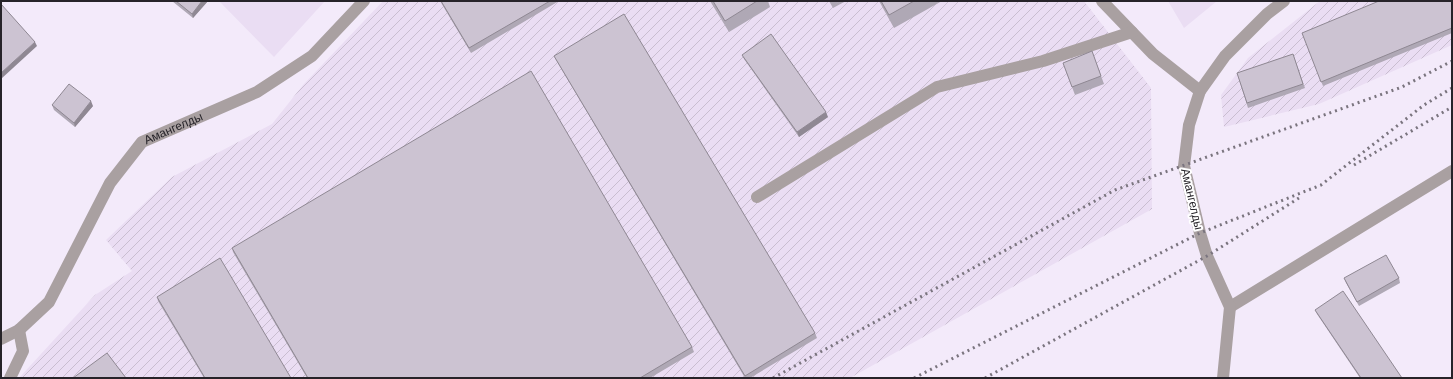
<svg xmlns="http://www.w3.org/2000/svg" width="1453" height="379" font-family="Arial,sans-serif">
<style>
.built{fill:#eaddf3}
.industrial{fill:url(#industrial-furrows)}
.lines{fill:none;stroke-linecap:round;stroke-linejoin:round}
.minor{stroke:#a9a0a1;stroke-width:12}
.rail{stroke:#7a747e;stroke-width:3;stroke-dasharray:2 4;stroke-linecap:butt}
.wall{fill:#afa8b5}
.shaded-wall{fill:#8f8893}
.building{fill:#ccc3d2;stroke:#8f8893}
.labels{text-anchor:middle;stroke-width:4;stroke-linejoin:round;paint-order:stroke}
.street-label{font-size:12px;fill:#262329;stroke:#fff}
</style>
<defs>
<pattern id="industrial-furrows" width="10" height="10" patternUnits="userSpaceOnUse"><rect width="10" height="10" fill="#eaddf3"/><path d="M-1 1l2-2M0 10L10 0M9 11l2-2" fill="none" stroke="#c9bdd0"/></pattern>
</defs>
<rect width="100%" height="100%" fill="#f3eafa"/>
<path class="built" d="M219,1H325L274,57Z
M1168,1H1217L1184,28Z"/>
<path class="industrial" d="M383,1H1084L1151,88L1152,209L850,378H19L95,295L132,271L106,240L172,177L272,124L303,85Z
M1320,1H1452V45L1319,104L1224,127L1221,95L1248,58Z"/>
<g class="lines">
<g class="minor">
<path d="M1102,1L1153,54L1200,91"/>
<path d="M757,197L937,87L1043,61L1132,32"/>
<path d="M1230,307L1452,171"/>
<path id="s1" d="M1,339L19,330L49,302L110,183L142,142L257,92L312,56L364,1"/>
<path d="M10,378L23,351L19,330"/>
<path d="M1223,378L1230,307L1207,256L1200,233L1184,166L1189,125L1200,91L1225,56L1267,14L1284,1"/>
</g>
<path class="rail" d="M1354,165L1452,107
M773,378L1115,190L1402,87L1452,61
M914,378L1200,233L1321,185L1424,105L1452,88
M985,378L1207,256L1299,198"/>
</g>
<path class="wall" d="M172,1H208L193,18Z
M440,1H559L471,53Z
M710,1H768L770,7L729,32Z
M829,1H846L833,8Z
M879,1H942L894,28Z
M1452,1V33L1323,86L1302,33Z
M1092,51L1104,84L1075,95L1063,63Z
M1293,54L1305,88L1248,108L1237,73Z
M742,55L828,117L799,137L744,59Z
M554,56L815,333L817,338L750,378H745L556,60Z
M52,105L93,106L75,127L54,110Z
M232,248L692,347L694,352L650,378H307L233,252Z
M1344,278H1399L1400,283L1359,306L1346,283Z
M157,297L291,378H204L158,301Z
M1315,310L1402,378H1360L1317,314Z"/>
<path class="shaded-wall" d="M202,1H208L193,18L192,14Z
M35,42L37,46L1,79V73Z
M91,101L93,106L75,127L74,123Z
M826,112L828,117L799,137L797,132Z"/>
<path class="building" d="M176,1H202L192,14Z
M441,1H550L469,48Z
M713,1H757L725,21Z
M881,1H914L889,15Z
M1379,1H1452V28L1321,82L1302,33Z
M1,4L35,42L1,73Z
M624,14L815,333L745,376L554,56Z
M771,34L826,112L797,132L742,55Z
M1092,51L1101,76L1072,87L1063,63Z
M1293,54L1303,84L1247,103L1237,73Z
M531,71L692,347L640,378H308L232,248Z
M69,84L91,101L74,123L52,105Z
M1386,255L1399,278L1357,302L1344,278Z
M220,258L291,378H205L157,297Z
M1343,291L1402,378H1361L1315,310Z
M107,353L126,378H73Z"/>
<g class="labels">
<g class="street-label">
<text dy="4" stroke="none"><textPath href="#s1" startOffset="281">Амангелды</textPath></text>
<text transform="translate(1192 199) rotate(77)" y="4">Амангелды</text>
</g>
</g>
<rect width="1453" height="379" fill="none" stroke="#262329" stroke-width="4"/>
</svg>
